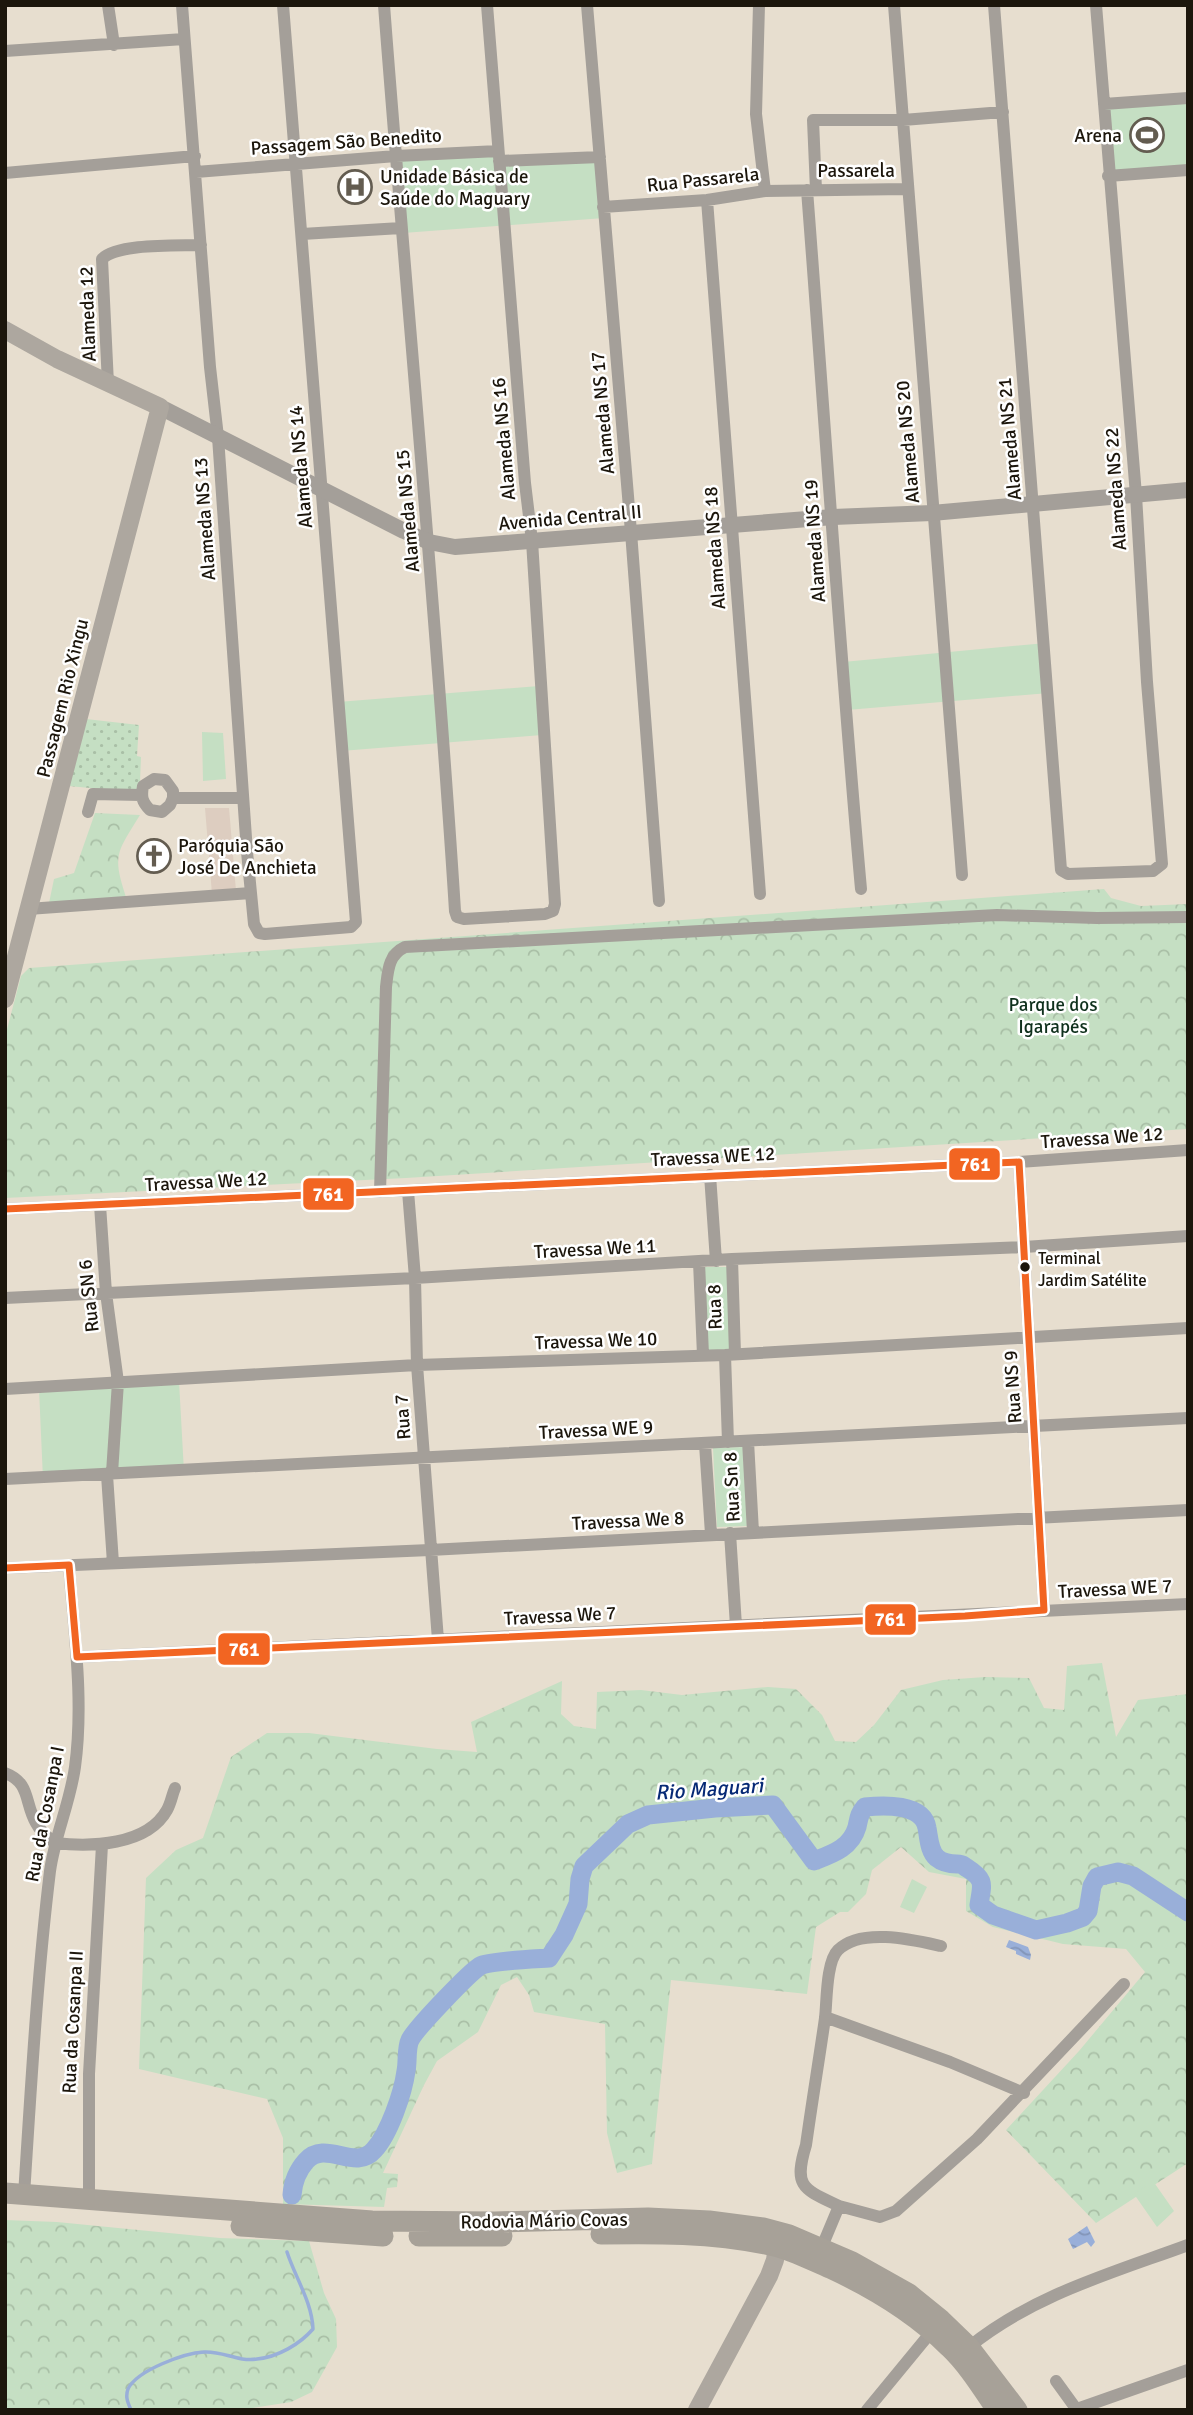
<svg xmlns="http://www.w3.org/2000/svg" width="1193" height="2415" font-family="Signika,sans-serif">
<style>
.education{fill:#ddcdc0}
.grass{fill:url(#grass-dots)}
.forest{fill:url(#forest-crowns)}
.green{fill:#c5dfc3}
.water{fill:url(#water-waves)}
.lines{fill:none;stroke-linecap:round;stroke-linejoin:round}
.stream{stroke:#99afd9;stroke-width:3.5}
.river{stroke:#99afd9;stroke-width:19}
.minor{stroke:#a49f99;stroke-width:12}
.tertiary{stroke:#a49f99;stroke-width:16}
.secondary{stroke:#ada79f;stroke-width:18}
.primary{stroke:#a7a198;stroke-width:21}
.bus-1-casing{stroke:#fff;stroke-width:12}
.bus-1{stroke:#f26522;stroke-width:7}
.bus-dot{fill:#1c160c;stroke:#fff;stroke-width:2.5}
.labels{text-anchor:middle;stroke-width:5;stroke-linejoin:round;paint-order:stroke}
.bus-label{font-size:17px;fill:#1c160c;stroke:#fff;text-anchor:start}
.poi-label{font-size:19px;fill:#1c160c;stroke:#fff;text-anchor:start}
.street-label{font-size:19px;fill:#1c160c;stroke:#fff}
.park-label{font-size:19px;fill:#10311d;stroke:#fff}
.water-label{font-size:21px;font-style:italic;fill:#062975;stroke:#fff}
.line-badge{stroke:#fff;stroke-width:2.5}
.badge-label{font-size:19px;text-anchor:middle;font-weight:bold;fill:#fff}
</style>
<defs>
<pattern id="grass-dots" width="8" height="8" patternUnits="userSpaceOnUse" patternTransform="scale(1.75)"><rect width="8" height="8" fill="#c5dfc3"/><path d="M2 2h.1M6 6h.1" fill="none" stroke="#a9bfa6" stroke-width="1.8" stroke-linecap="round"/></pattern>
<pattern id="forest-crowns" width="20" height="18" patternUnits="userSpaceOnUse" patternTransform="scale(1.75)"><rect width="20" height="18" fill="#c5dfc3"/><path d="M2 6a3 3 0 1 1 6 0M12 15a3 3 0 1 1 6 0" fill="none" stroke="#a9bfa6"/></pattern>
<pattern id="water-waves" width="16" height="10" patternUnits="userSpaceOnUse" patternTransform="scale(1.75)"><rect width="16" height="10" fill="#99afd9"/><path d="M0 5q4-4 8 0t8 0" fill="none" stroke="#8396b9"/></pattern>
</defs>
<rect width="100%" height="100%" fill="#e7decf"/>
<path class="education" d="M205,808H229L236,891L212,894Z"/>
<path class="grass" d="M86,719L139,725L137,756L141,757L140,782L135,792L68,786Z"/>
<path class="forest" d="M95,813L140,815C116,854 112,855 127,900L49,903L54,879L74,873Z
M1104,889L1111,898L1141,906L1188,904V1129L406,1178L5,1198V1037L21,976L29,968Z
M1102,1663L1116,1737L1138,1700L1188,1694V2163L1096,2223L1006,2130L1079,2051L1145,1972L1126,1949L1063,1944L993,1927L966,1911V1879L929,1872L901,1847L872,1870L866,1894L848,1912H840L816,1927L807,1994L671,1980L652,2164L617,2173L607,2133L605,2024L534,2012L529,1995L517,1977L501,1985L478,2032L437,2061L424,2085L383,2173L398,2174L397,2187L387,2188L384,2207L283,2204V2138L267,2099L139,2069L146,1878L176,1850L203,1838L231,1757L267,1733H309L437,1749L477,1752L471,1722L562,1681L561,1714L574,1726L596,1729L597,1692L641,1690L682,1695L768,1687L796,1689L822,1715L835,1741L856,1742L874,1725L901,1690L943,1680L985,1677L1029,1678L1044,1708L1064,1710L1067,1666Z
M5,2220L57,2222L220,2238L309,2241L324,2293L336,2319L337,2347L312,2392L291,2402L239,2410H5Z"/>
<path class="green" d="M1188,95V168L1110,176L1104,103Z
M497,151L498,165L599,159L604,218L403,233L396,158Z
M1046,643L1049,693L847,710L843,662Z
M539,686L542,735L341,751L338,702Z
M202,732L223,733L226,779L203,781Z
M704,1267H727L730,1350L707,1351Z
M179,1381L184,1472L43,1479L39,1389Z
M743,1447L747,1526L717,1527L713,1448Z
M912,1879L927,1887L914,1913L900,1907Z
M1153,2181L1174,2211L1157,2227L1134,2194Z"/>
<path class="water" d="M1009,1940L1028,1947L1031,1955L1030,1960L1016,1954V1951L1006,1947Z
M1087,2226L1095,2242L1091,2247L1087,2242L1073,2249L1068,2239Z"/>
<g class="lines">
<path class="stream" d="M131,2410C128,2403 125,2397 128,2389C137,2370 185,2353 204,2352C224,2351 237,2362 257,2359C278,2357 300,2344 313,2329C312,2302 295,2277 287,2252"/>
<path class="river" d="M292,2195C293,2182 297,2171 306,2161C326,2139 355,2172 374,2150C389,2134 403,2093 406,2071C408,2062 406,2048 410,2040C416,2028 469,1973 480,1966C489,1961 535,1959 549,1958L564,1935L578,1904L580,1879L584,1866L628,1824L648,1815L715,1808L773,1805L814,1861C832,1854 851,1848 857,1827C859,1818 859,1814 865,1807C883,1805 923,1803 927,1828C929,1838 929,1851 937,1858C943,1863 950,1864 957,1864C963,1864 962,1865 967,1868C986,1880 982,1884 979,1905L993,1915L1036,1930L1067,1923L1083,1917L1088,1911L1092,1886L1097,1877L1118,1872L1133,1876L1188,1912"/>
<path class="minor" d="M108,5L114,45
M182,5L210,367L218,437L247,852L254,924L259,933L265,934L351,927L356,922L283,5
M384,5C407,307 436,609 455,911L457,917L464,919L545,914L553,911L555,904L532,541L525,483L487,5
M587,5L631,532L659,901
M759,5L756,114L765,191
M894,5L962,875
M994,5L1061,870L1068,874L1153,871L1162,864L1147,682L1136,495L1096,5
M5,51L184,39
M1104,104L1188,98
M499,161L600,157
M196,172L396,156L498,151
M5,173L195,156
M1108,176L1188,170
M807,190C825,423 840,656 861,889
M816,190L813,120H903L1003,112
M707,200L760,894
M603,207L707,200L765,191L906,189
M302,234L401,228
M108,384L102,259C118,243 178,246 201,245
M173,798L170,805L162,812L150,810C142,802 141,797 143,786L154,779L165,780L173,791V798H243
M88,812L93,794L141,795
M28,909L251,893
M1019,1162L1044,1610
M710,1175L716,1261
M408,1191L415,1278L417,1365L438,1640
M380,1192L386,987C388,971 388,955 405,947L997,915L1097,918L1188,917
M100,1205L106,1293L118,1382L112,1473
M5,1209L1019,1162L1188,1150
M732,1259L735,1354
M699,1262L703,1355
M5,1298L415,1278L732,1259L1024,1247L1188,1236
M725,1355L728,1442
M5,1389L417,1365L725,1355L1188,1328
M748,1441L753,1532
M705,1444L711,1534
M107,1475L113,1563
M5,1479L1188,1418
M730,1533L736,1626
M5,1568L430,1550L1188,1510
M77,1657L1188,1604
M5,1773C31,1783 24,1802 36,1823C40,1831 47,1837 55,1843
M55,1843C90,1847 147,1846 167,1810C171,1803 172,1795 175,1788
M825,2017L950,2062L1024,2093
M24,2195C31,2087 37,1978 50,1871C55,1835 70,1803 75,1767C84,1701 74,1632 69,1565
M89,2201V2074L102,1845
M839,2206L880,2217L896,2211L977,2139L1124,1984
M821,2249L839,2206C803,2189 793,2187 806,2145C812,2102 819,2060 825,2018C827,2001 826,1962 838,1950C861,1927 914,1940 941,1946
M969,2347C1033,2295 1112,2273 1188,2245
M1056,2381L1077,2410
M1077,2409L1188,2370
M867,2410L932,2331"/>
<path class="tertiary" d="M160,407L404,531L429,542L455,547L833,517L932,513L1188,490"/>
<path class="secondary" d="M5,330L57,359L160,407L5,999
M697,2410L769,2276L775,2260L778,2236"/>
<path class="primary" d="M5,2193L372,2221L495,2222L648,2218L709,2221L763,2228L789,2235L852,2262L909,2294L941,2320L969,2347L1017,2410
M241,2226L383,2236
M601,2234C656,2233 711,2233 765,2244C788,2248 809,2259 830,2268C873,2288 915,2313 949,2347C968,2365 982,2388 997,2410
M419,2236H502"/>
<g class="bus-1-casing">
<path id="bus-1" d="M5,1209L1019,1162L1044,1610L965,1616L77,1657L69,1565L5,1568"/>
</g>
<use href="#bus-1" class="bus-1"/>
</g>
<defs>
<g id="stadium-ring" transform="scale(1.75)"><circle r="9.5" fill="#fff" stroke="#635c50" stroke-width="1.5"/><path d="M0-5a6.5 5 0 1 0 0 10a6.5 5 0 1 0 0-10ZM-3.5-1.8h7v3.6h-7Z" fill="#635c50"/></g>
<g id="hospital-ring" transform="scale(1.75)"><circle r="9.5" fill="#fff" stroke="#635c50" stroke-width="1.5"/><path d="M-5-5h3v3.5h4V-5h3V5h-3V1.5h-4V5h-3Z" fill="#635c50"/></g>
<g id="church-ring" transform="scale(1.75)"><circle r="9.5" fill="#fff" stroke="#635c50" stroke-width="1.5"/><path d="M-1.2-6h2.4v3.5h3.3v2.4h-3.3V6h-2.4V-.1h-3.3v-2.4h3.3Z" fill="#635c50"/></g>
</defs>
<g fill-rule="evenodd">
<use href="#stadium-ring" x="1147" y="135"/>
<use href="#hospital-ring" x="355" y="187"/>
<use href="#church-ring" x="154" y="856"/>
</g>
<circle class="bus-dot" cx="1025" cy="1267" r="6"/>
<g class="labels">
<g class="bus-label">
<text x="1038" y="1264">Terminal<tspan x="1038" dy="22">Jardim Satélite</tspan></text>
</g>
<g class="poi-label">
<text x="1122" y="142" text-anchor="end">Arena</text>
<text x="380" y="183">Unidade Básica de<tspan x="380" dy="22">Saúde do Maguary</tspan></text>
<text x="178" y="852">Paróquia São<tspan x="178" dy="22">José De Anchieta</tspan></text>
</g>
<g class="street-label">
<text transform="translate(346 141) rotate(-4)" y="7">Passagem São Benedito</text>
<text x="856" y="177">Passarela</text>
<text transform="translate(703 179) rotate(-6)" y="7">Rua Passarela</text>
<text transform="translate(87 314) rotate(-92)" y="7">Alameda 12</text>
<text transform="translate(602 413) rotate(-95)" y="7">Alameda NS 17</text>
<text transform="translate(503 439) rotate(-95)" y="7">Alameda NS 16</text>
<text transform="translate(1009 439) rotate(-95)" y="7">Alameda NS 21</text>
<text transform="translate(907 442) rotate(-95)" y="7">Alameda NS 20</text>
<text transform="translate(300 467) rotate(-95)" y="7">Alameda NS 14</text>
<text transform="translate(1115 489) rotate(-94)" y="7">Alameda NS 22</text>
<text transform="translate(407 511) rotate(-95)" y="7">Alameda NS 15</text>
<text transform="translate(570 517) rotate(-5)" y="7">Avenida Central II</text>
<text transform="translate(204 519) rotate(-94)" y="7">Alameda NS 13</text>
<text transform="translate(814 541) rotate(-94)" y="7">Alameda NS 19</text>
<text transform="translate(714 548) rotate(-94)" y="7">Alameda NS 18</text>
<text transform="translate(62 698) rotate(-76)" y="7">Passagem Rio Xingu</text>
<text transform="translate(1102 1137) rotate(-4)" y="7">Travessa We 12</text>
<text transform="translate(713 1156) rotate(-3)" y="7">Travessa WE 12</text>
<text transform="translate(206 1181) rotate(-3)" y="7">Travessa We 12</text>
<text transform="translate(595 1248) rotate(-3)" y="7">Travessa We 11</text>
<text transform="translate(88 1296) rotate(-96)" y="7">Rua SN 6</text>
<text transform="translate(714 1307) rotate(-92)" y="7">Rua 8</text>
<text transform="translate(596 1340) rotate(-2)" y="7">Travessa We 10</text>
<text transform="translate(1012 1387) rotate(-94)" y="7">Rua NS 9</text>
<text transform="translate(402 1417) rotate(-94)" y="7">Rua 7</text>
<text transform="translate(596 1429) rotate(-3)" y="7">Travessa WE 9</text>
<text transform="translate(731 1487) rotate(-93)" y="7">Rua Sn 8</text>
<text transform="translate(628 1520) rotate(-3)" y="7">Travessa We 8</text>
<text transform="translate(1115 1588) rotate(-3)" y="7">Travessa WE 7</text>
<text transform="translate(560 1615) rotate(-3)" y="7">Travessa We 7</text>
<text transform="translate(44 1814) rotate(-79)" y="7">Rua da Cosanpa I</text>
<text transform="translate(72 2022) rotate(-87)" y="7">Rua da Cosanpa II</text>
<text transform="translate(544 2220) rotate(-1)" y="7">Rodovia Mário Covas</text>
</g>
<g class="park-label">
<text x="1053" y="1011">Parque dos<tspan x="1053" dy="22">Igarapés</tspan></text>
</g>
<g class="water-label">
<text transform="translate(709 1789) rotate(-4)" y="7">Rio Maguari</text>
</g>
</g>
<g class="line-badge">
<rect x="948" y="1147" width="53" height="34" rx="7" fill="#f26522"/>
<rect x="302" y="1177" width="53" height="34" rx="7" fill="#f26522"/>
<rect x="864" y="1603" width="53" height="33" rx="7" fill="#f26522"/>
<rect x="217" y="1632" width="54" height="34" rx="7" fill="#f26522"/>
</g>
<g class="badge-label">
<text x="975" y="1171">761</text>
<text x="328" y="1201">761</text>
<text x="890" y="1626">761</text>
<text x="244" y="1656">761</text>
</g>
<rect width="1193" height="2415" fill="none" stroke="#1c160c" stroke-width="14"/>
</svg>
